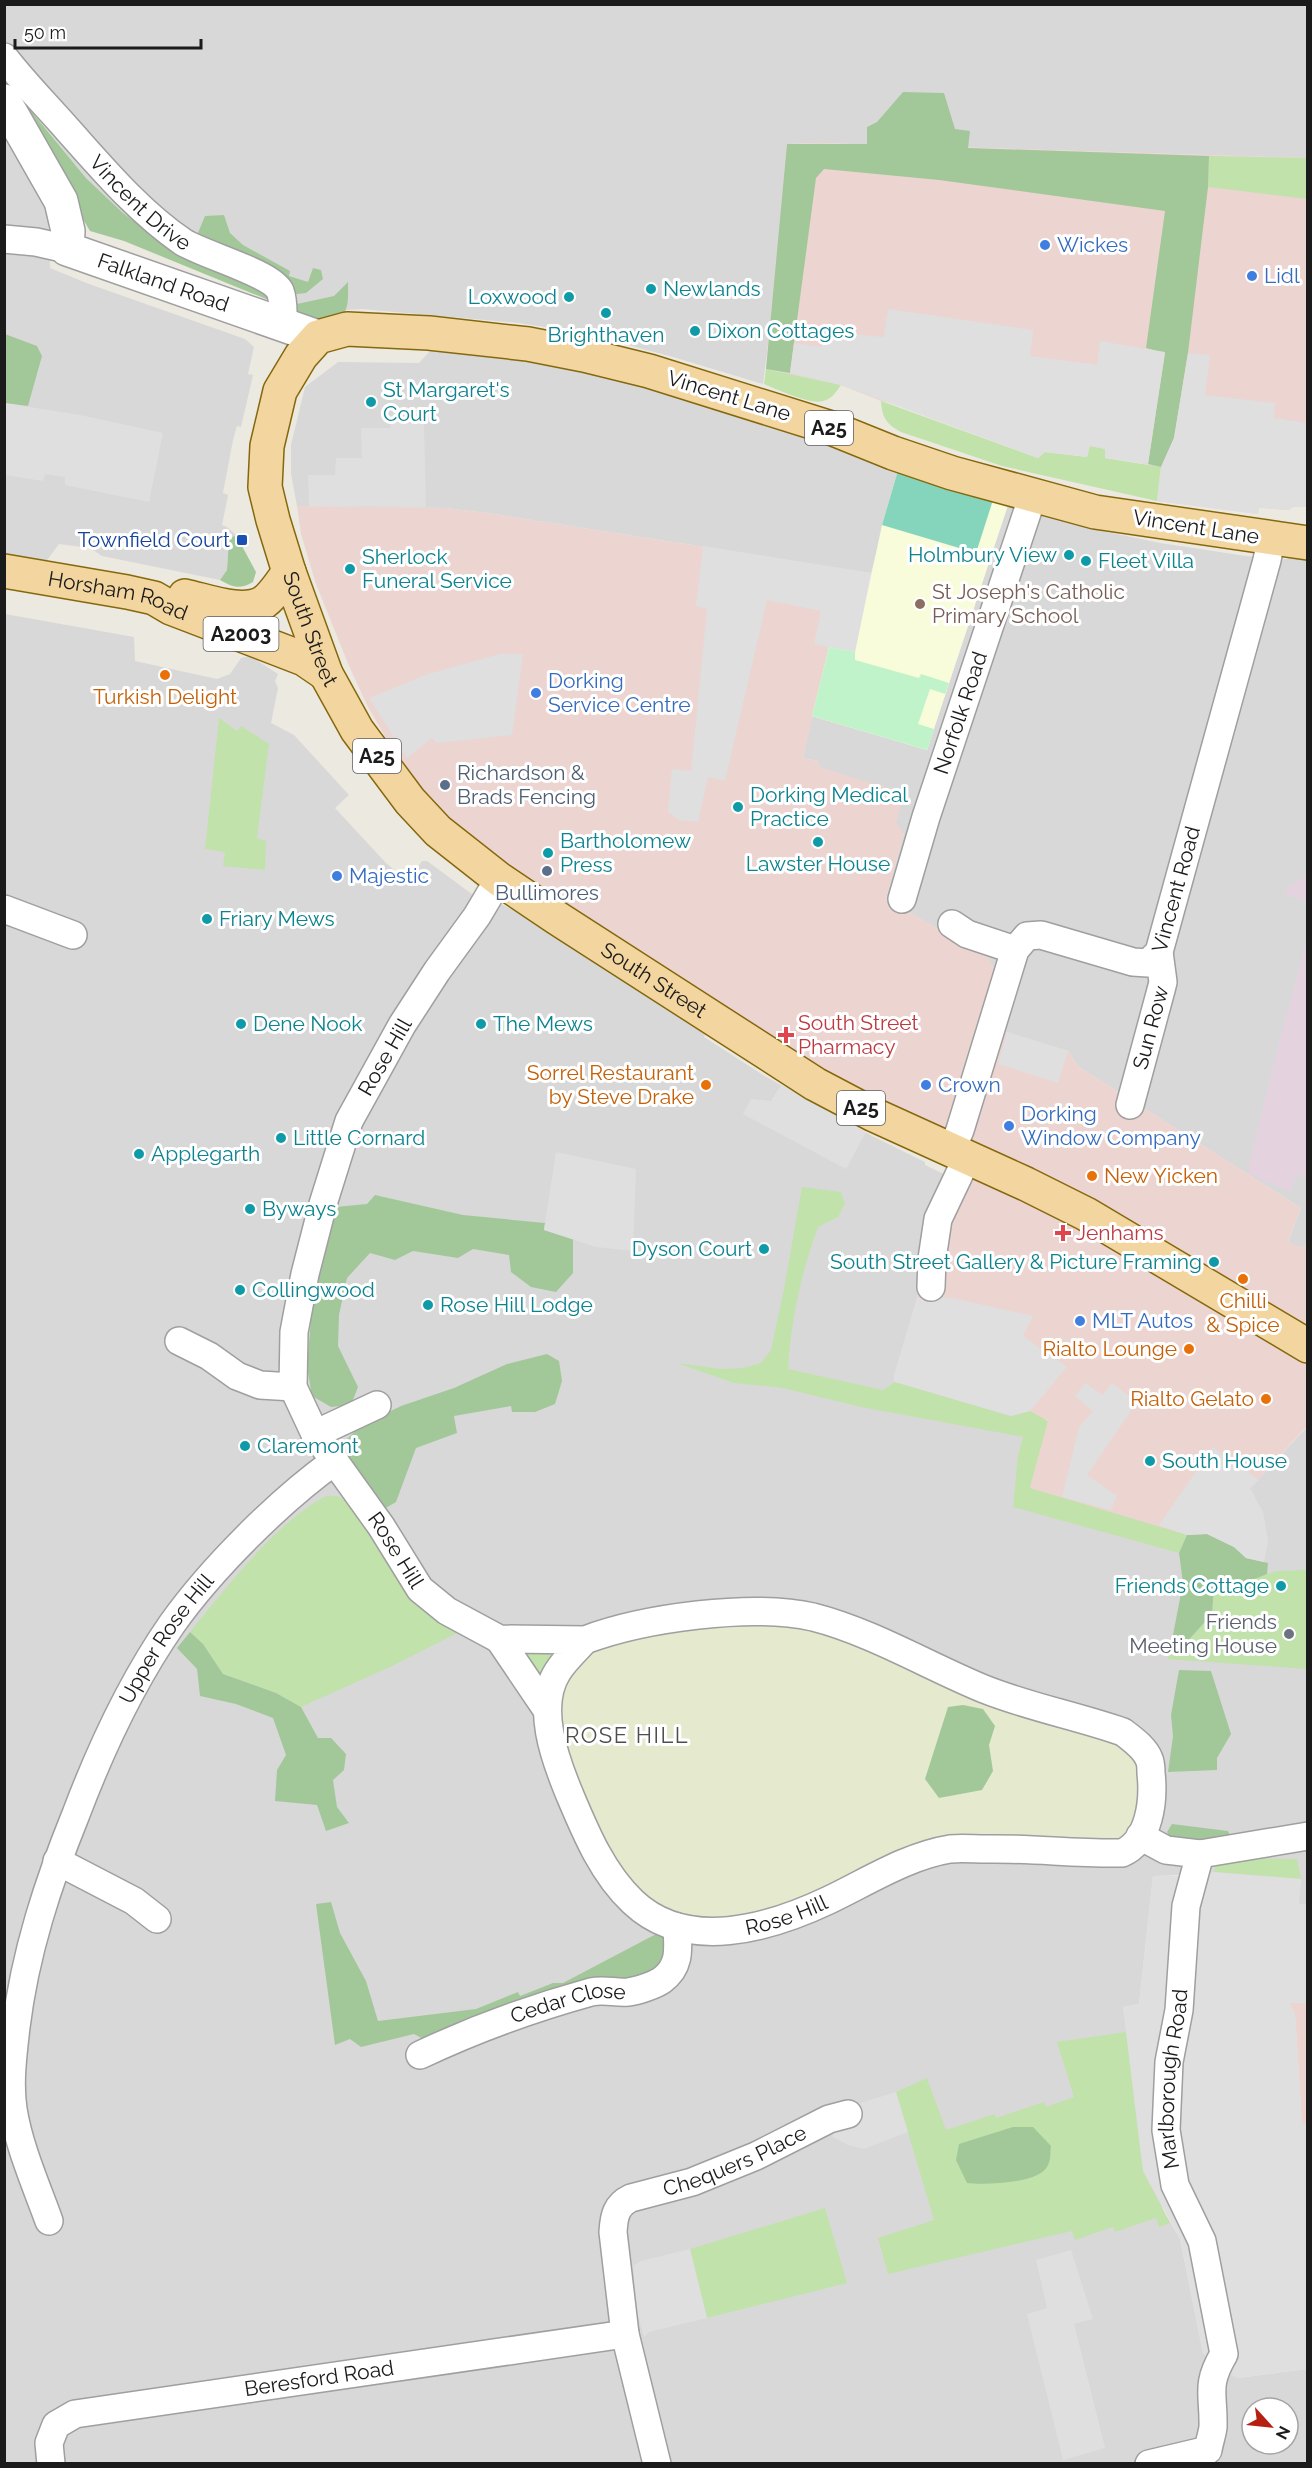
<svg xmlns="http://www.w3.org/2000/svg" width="1312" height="2468" font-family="Raleway,sans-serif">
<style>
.residential{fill:#d9d8d8;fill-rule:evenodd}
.commercial{fill:#ecd4d1}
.industrial{fill:#e4d3df}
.education{fill:#f8fcda}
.farmland{fill:#e5e9cd}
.grass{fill:#c1e2aa}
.forest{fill:#a2c899}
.park{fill:#c0f3c9}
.pitch{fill:#85d5bd}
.parking{fill:#dfdfdf}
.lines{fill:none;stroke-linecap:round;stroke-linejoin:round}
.minor-casing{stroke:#9f9f9f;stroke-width:30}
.tertiary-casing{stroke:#9f9f9f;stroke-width:36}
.primary-casing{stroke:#85680c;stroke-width:36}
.minor{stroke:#fff;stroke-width:27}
.tertiary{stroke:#fff;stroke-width:33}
.primary{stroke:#f3d69f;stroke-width:33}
.shop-dot{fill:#3f7fe0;stroke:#fff;stroke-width:2}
.culture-dot{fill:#0f9aa8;stroke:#fff;stroke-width:2}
.transit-dot{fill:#1a4fb4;stroke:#fff;stroke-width:2}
.education-dot{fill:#8d6e63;stroke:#fff;stroke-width:2}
.food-dot{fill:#e8710a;stroke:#fff;stroke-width:2}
.service-dot{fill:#5c6f8a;stroke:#fff;stroke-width:2}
.health-dot{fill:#e0444e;stroke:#fff;stroke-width:2}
.worship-dot{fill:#6b7280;stroke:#fff;stroke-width:2}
.labels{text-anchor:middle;stroke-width:6;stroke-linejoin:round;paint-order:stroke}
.shield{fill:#fff;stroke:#5f5f5f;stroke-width:1.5}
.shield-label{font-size:20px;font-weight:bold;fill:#1b1b1b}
.street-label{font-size:21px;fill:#1b1b1b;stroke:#fff}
.shop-label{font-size:21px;fill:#366cbe;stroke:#fff;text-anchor:start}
.culture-label{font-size:21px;fill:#0d838f;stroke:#fff;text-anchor:start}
.transit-label{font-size:21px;fill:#164399;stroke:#fff;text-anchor:end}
.education-label{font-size:21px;fill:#785e54;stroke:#fff;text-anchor:start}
.food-label{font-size:21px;fill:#c56008;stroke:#fff;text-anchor:end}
.service-label{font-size:21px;fill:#4e5e75;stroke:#fff;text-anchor:start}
.health-label{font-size:21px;fill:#be3a42;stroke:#fff;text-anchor:start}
.worship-label{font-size:21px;fill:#5b616d;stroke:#fff;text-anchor:end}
.neighbourhood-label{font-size:22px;letter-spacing:1.5px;fill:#4e4e4e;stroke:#fff}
</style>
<rect width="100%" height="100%" fill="#ece9e1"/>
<path class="residential" d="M5,5H1307V158L820,143L787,144L774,297L763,384L673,357L583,333L519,323L362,309L346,310L342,316L325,321L168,247L123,213L86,178L5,78Z
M4,119L47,190L50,268L89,284L245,339L254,347L248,374L253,375L241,427L237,426L233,440L223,493L228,495L222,525L227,527L236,535L229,539L227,570L220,580L102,556L90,548L59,544L45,563L5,556Z
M430,351L482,353L522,359L615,378L733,411L829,446L833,440L899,467L871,573L488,513L445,508L297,506L291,474V445L305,387L338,362L419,363Z
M1008,505L1107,532L1160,543L1246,556L1286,559L1297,556L1307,559L1308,1238L1303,1248L1288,1242L1301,1208L1079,1067L1068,1051L980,1024L987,957L886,899L904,833L819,767L818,761L803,758L812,716L927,750Z
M5,614L134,637L135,661L217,679L230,674L241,658L250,656L278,674L275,681L278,688L271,723L294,735L349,795L335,808L386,863L408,882L422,861H427L476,897L497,902L515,911L705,1034L704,1037L763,1075L874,1137L925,1162V1165L948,1176L918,1276L917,1298L894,1376L895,1382L1030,1411V1488L1159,1525L1268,1542L1263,1513L1250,1488L1308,1426L1307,1905L1298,1904L1301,1880L1207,1874L1153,1876L1139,2004L1123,2007L1163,2210L1180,2239L1203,2353L1238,2378L1307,2369V2463L5,2464ZM1252,2408H1288V2444H1252Z"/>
<path class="commercial" d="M820,143L1307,158V507H1293L1289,510L1259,508L1258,514L1157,501L1161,468L881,401L841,385L766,369L787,144Z
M297,506L445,508L488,513L871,573L829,647L803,758L818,761L819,767L904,793L896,823L904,833L886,899L987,957L995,970L980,1024L1068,1051L1079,1067L1301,1208L1288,1241L1303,1248L1307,1238V1426L1250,1488L1263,1513L1268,1542L1264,1562L1207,1534L1187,1535L1030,1488L1048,1420L895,1382L894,1377L917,1298L921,1241L927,1219L961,1140L798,1061L428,811L367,705L349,666L316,584L301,534Z
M1289,2003H1307V2124L1302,2125L1295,2014Z"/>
<path class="industrial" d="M1307,876V900L1288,896L1285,889Z
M1307,939V1175H1297L1290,1192L1249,1174V1165L1278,1047Z"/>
<path class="education" d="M899,467L1008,505L927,750L812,716L829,647L855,652L882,525Z"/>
<path class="farmland" d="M719,1623H782L819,1629L1114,1740L1131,1754L1140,1774L1139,1798L1135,1821L1128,1831L1112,1842L1000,1841L770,1913L731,1917L692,1916L670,1912L647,1899L623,1879L570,1769L559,1714L562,1692L572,1671L593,1650L619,1639Z"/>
<path class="grass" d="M1209,156L1307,158V199L1208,187Z
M766,369L841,385C836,392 832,399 823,401C811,405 776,389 764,384Z
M881,401L1038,458L1045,452L1087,457L1089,446L1106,449L1105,458L1161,467L1157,501L1002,466L901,432C886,424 882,417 881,401Z
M219,718L237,731L241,726L269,744L257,838L266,841L265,870L223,866L225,852L205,849Z
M802,1187L841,1192L845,1204L838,1217L818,1227C801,1273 791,1321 788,1369L883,1390L895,1382L1011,1416L1030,1411L1048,1421L1030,1488L1187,1535L1179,1553L1013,1507L1018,1456L1023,1437L861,1407L783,1388L734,1383L677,1363L721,1369L743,1368L761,1363L771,1350L784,1289Z
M326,1496H337L354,1504L461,1631L392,1666L301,1707L276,1693L223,1674L203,1644L190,1632C226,1588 276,1522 326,1496Z
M1307,1570V1669L1168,1659L1171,1645L1185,1644L1212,1614L1214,1586H1237L1254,1578L1277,1571Z
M520,1649L561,1651L543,1682Z
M1233,1858L1297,1859L1301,1879L1214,1872L1217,1862Z
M1126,2032L1143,2171L1170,2223L1159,2227L1156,2218L1115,2232L1113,2227L1075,2240L1072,2231L888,2274L878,2238L934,2220L896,2092L927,2078L946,2130L995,2114L996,2118L1044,2102L1046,2107L1074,2097L1057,2042Z
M825,2208L847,2283L707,2318L690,2249Z"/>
<path class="forest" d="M4,78L86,178L123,213L168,247L263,284L271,301L124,241L90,231L5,89Z
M903,92L944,93L955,129L970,131L968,148L1209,156L1208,187L1188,353L1174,438L1161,467L1148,464L1165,353L1146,348L1165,211L939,180L824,169L816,178L790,373L766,369L787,144H867V127L877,122Z
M224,215L230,233L243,245L290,271L289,276L308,282L313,268L321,270L323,279L306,293L288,295L195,240L205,216Z
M348,282C348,291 349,304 345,311C337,329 303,315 290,309L297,304L334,296Z
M5,334L37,346L42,356L28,406L5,403Z
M236,535L256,572L253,582C239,590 233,587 220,580L227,570L229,539Z
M375,1195L463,1215L545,1223L544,1230L573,1239V1273L556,1292L531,1287L511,1272L509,1255L473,1249L458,1258L413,1251L395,1260L370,1253L347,1278L339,1315L338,1346L358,1387L351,1405L331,1407L312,1396L307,1367L313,1295L335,1207L367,1204Z
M547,1354L559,1361L562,1381L555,1404L535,1412H512L511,1406L454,1416L457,1433L416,1448L396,1502L384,1509L349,1460L344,1442L360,1426L401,1406L454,1388L507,1364Z
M1207,1534L1234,1547L1246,1558L1268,1563L1267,1574L1237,1586H1214L1212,1614L1185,1644L1171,1645L1183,1583L1179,1553L1187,1535Z
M190,1632L203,1644L223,1674L276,1693L301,1707L318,1738H331L346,1754L344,1770L333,1780L337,1807L349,1823L326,1831L317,1805L275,1801L277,1770L286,1755L273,1718L236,1704L200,1696L197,1669L177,1648Z
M1179,1670L1211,1671L1231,1734L1217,1758V1770L1168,1772L1173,1736L1171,1715Z
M963,1705L983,1709L995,1726L989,1745L993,1771L982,1790L939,1798L925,1779L948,1707Z
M1172,1824L1228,1831L1230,1835L1221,1840L1172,1842L1167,1832Z
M331,1902L340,1933L366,1981L378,2021L476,2009L518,1992L520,1996L553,1983H563L658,1933L664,1936L665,1962L645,1976L427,2041L414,2034L361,2047L350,2039L335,2045L316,1904Z
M1013,2127H1033L1051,2146C1050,2152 1051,2160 1048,2165C1041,2184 984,2185 967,2183L956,2160L959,2144Z"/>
<path class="park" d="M829,647L855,652V660L919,678L921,674L949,683L945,694L930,689L918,724L934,729L927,750L812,716Z"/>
<path class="pitch" d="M899,467L993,500L976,553L882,525Z"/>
<path class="parking" d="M888,309L1033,330L1030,356L1097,365L1100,341L1165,352L1148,464L1105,458V449L1090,446L1087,457L1045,452L1038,458L841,385L790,373L794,343L822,347L825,332L884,337Z
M1188,353L1210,355L1205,395L1275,403L1274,418L1307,423V507H1293L1289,510L1259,508L1258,514L1157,501L1161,467L1174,438Z
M4,403L80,415L163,433L149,502L65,485V477L45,474L43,481L5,475Z
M391,423H424L426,507L309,506L308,475H335L336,458H362L361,428H390Z
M703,546L871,573L855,652L814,644L821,611L767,600L725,781L708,777L698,822L679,820L668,812L672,769L691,771L707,609L696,606Z
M500,654H523L512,735L437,743L432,738L407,758L369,698L428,674Z
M1007,1032L1068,1051L1058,1083L998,1064Z
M781,1085L866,1132L846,1169L743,1114L751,1099L771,1101Z
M556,1152L636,1169L633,1251L596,1247L544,1230Z
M917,1298H952L1033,1316L1023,1336L1067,1367L1030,1411L1011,1416L895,1382L894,1377Z
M1085,1383L1103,1395L1112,1383L1137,1402L1087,1475L1117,1496L1111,1510L1062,1497L1079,1427L1093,1411L1075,1396Z
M1213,1447L1259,1480L1250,1488L1263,1513L1268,1542L1264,1562L1246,1558L1234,1547L1207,1534L1187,1535L1159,1525Z
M1214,1872L1301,1879L1299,1904L1307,1905V2003H1289L1295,2014L1302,2124H1307V2369L1238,2378L1215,2369L1203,2353L1180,2239L1143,2171L1123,2007L1139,2004L1153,1876H1177Z
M896,2092L908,2132L864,2149L848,2145L833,2137L825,2114Z
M690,2249L707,2318L649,2332L644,2337L637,2312L633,2266L641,2261Z
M1071,2250L1093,2319L1074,2324L1105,2448L1063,2460L1027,2314L1047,2308L1036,2260Z"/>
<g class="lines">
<g class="minor-casing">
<g id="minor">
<path id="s1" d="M4,57C24,83 46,105 68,130C103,169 139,212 183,242C204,255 271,273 280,291C284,301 283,313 283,323"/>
<path d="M4,239L36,242L67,249"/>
<path id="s2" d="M499,879L477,916L437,971L402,1025L349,1121L323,1204L305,1274L294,1332L293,1387L315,1434L381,1526L420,1589L447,1611L499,1639L585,1640C576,1650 565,1660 558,1671C535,1706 555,1759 569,1793C585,1831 602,1873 633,1902C687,1953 770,1928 829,1900C867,1882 907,1856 950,1849C961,1848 974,1849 986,1849C1031,1848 1076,1854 1122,1853C1150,1841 1154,1800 1151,1773C1151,1769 1151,1763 1149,1759C1145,1748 1132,1739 1123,1732C1077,1716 1029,1707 984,1689C928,1666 872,1632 813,1617C752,1603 643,1618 585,1640"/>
<path id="s3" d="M902,899L926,817L1033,495"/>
<path d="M4,909L73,935"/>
<path d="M952,924L967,934L1015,950"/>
<path id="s4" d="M1130,1105L1161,990L1163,982L1159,952"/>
<path id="s5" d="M951,1152L960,1130L1015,950L1027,936L1041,935L1133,962L1148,963L1159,952L1267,560L1271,539"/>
<path d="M931,1287L932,1259L938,1219L967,1158"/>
<path d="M179,1341L209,1356L237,1376L260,1385L293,1387"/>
<path d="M315,1434L377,1405"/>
<path d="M499,1639L547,1710"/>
<path d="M1140,1836L1166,1850L1200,1854L1308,1836"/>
<path d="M57,1861L134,1901L157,1919"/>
<path id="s6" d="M420,2055C475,2029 533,2008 591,1992C604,1989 615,1993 628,1992C637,1991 655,1985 662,1980C681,1966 678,1948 677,1927"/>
<path id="s7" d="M49,2221C36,2185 19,2147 13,2109C9,2083 13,2053 16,2027C25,1953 48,1883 76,1814C101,1748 131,1683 172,1624C211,1569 280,1500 335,1461"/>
<path id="s8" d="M51,2464L49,2443L56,2425L75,2414L625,2334"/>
<path id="s9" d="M657,2464L625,2334L613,2232C614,2216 616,2205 631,2198L692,2182L756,2156L829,2119L848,2114"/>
<path id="s10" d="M1149,2464L1208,2450C1209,2443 1212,2435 1213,2427C1214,2394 1205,2386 1224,2354L1202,2241L1175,2185L1166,2130L1169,2062L1179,2010L1186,1906L1200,1854"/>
</g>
</g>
<g class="tertiary-casing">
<g id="tertiary">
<path id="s11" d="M4,101L61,201L68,231L67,249L318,337"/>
</g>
</g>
<g class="primary-casing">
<g id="primary">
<path id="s12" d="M1308,543L1095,512L952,473L893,453L831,428L649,371L584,355L528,344L429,333L347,329L318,337L301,356L280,391L267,446L265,487L273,520L289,572L326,674L357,730L410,801L438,831L499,879L557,918L815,1084L872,1114L1026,1184L1086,1214L1308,1346"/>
<path id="s13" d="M4,571L127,592L154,598L171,608L304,659L326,674"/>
<path d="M185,596C208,601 243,615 264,602C274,595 282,581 289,572"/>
</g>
</g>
<use href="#minor" class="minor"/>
<use href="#tertiary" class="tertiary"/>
<use href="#primary" class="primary"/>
</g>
<g class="shop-dot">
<circle cx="1045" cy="245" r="6"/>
<circle cx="1252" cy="276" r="6"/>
<circle cx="536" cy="693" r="6"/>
<circle cx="337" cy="876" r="6"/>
<circle cx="926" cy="1085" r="6"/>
<circle cx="1009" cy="1126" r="6"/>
<circle cx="1080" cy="1321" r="6"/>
</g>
<g class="culture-dot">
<circle cx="651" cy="289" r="6"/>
<circle cx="569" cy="297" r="6"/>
<circle cx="606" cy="313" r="6"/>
<circle cx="695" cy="331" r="6"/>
<circle cx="371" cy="402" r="6"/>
<circle cx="1069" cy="555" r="6"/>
<circle cx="1086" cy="561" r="6"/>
<circle cx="350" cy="569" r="6"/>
<circle cx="738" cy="807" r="6"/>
<circle cx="818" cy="842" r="6"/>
<circle cx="548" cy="853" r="6"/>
<circle cx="207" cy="919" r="6"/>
<circle cx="241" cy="1024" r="6"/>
<circle cx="481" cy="1024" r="6"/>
<circle cx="281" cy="1138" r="6"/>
<circle cx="139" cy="1154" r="6"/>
<circle cx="250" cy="1209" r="6"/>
<circle cx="764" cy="1249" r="6"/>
<circle cx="1214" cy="1262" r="6"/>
<circle cx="240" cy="1290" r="6"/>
<circle cx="428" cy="1305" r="6"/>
<circle cx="245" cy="1446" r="6"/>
<circle cx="1150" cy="1461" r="6"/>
<circle cx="1281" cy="1586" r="6"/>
</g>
<rect class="transit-dot" x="236" y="534" width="12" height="12" rx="3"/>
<circle class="education-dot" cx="920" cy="604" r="6"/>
<g class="food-dot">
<circle cx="165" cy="675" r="6"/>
<circle cx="706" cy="1085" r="6"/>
<circle cx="1092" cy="1176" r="6"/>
<circle cx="1243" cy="1279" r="6"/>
<circle cx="1189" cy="1349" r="6"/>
<circle cx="1266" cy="1399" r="6"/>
</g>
<g class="service-dot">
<circle cx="445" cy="785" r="6"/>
<circle cx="547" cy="871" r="6"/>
</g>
<g class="health-dot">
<path d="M783 1026h6v6h6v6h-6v6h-6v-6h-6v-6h6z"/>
<path d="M1060 1224h6v6h6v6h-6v6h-6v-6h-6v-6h6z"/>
</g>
<circle class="worship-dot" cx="1289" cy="1634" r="6"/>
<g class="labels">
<g class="shield">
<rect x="805" y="411" width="48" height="34" rx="4.5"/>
<rect x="203.5" y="617" width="75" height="34" rx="4.5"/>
<rect x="353" y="739" width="48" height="34" rx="4.5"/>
<rect x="837" y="1091" width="48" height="34" rx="4.5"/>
</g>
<g class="shield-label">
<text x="829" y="435">A25</text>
<text x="241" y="641">A2003</text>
<text x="377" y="763">A25</text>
<text x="861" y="1115">A25</text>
</g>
<g class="street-label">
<text dy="7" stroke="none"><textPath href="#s1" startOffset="200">Vincent Drive</textPath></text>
<text dy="7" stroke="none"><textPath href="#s11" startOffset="266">Falkland Road</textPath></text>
<text transform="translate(729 396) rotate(17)" y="7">Vincent Lane</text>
<text transform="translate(1196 527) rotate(9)" y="7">Vincent Lane</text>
<text dy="7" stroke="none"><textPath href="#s13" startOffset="117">Horsham Road</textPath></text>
<text dy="7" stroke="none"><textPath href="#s12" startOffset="1332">South Street</textPath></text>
<text dy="7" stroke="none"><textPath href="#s3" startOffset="195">Norfolk Road</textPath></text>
<text dy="7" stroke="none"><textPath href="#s5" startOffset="436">Vincent Road</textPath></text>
<text dy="7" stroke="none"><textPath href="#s12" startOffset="1836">South Street</textPath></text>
<text dy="7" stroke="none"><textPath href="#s4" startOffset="80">Sun Row</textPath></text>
<text transform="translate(385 1057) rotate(-60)" y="7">Rose Hill</text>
<text dy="7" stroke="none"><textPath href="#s2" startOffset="752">Rose Hill</textPath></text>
<text dy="7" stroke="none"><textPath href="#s7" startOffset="620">Upper Rose Hill</textPath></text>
<text dy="7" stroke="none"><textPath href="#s2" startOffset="1436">Rose Hill</textPath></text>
<text dy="7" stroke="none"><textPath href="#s6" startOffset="158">Cedar Close</textPath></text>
<text dy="7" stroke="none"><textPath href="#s10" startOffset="444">Marlborough Road</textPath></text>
<text dy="7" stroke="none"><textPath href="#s9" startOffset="388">Chequers Place</textPath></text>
<text dy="7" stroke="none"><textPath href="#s8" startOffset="309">Beresford Road</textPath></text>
</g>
<g class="shop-label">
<text x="1057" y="252">Wickes</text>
<text x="1264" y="283">Lidl</text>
<text x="548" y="688">Dorking<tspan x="548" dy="24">Service Centre</tspan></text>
<text x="349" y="883">Majestic</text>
<text x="938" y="1092">Crown</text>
<text x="1021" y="1121">Dorking<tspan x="1021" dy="24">Window Company</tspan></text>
<text x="1092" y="1328">MLT Autos</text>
</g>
<g class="culture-label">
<text x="663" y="296">Newlands</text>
<text x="557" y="304" text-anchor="end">Loxwood</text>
<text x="707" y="338">Dixon Cottages</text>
<text x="606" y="342" text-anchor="middle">Brighthaven</text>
<text x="383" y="397">St Margaret's<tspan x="383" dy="24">Court</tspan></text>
<text x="1057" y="562" text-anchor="end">Holmbury View</text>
<text x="362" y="564">Sherlock<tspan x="362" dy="24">Funeral Service</tspan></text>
<text x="1098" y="568">Fleet Villa</text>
<text x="750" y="802">Dorking Medical<tspan x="750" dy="24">Practice</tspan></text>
<text x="560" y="848">Bartholomew<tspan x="560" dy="24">Press</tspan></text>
<text x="818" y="871" text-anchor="middle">Lawster House</text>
<text x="219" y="926">Friary Mews</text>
<text x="253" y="1031">Dene Nook</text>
<text x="493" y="1031">The Mews</text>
<text x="293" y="1145">Little Cornard</text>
<text x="151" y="1161">Applegarth</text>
<text x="262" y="1216">Byways</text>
<text x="752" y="1256" text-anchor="end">Dyson Court</text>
<text x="1202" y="1269" text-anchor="end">South Street Gallery &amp; Picture Framing</text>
<text x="252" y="1297">Collingwood</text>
<text x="440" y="1312">Rose Hill Lodge</text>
<text x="257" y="1453">Claremont</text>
<text x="1162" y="1468">South House</text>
<text x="1269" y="1593" text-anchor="end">Friends Cottage</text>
</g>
<g class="transit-label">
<text x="230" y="547">Townfield Court</text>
</g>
<g class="education-label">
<text x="932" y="599">St Joseph's Catholic<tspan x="932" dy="24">Primary School</tspan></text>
</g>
<g class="food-label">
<text x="165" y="704" text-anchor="middle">Turkish Delight</text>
<text x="694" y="1080">Sorrel Restaurant<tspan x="694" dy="24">by Steve Drake</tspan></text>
<text x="1104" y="1183" text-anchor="start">New Yicken</text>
<text x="1243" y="1308" text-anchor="middle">Chilli<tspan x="1243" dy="24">&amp; Spice</tspan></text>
<text x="1177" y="1356">Rialto Lounge</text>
<text x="1254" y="1406">Rialto Gelato</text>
</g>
<g class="service-label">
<text x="457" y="780">Richardson &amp;<tspan x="457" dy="24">Brads Fencing</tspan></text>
<text x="547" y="900" text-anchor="middle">Bullimores</text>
</g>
<g class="health-label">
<text x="798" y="1030">South Street<tspan x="798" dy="24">Pharmacy</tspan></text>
<text x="1076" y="1240">Jenhams</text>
</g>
<g class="worship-label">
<text x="1277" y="1629">Friends<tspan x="1277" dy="24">Meeting House</tspan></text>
</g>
<g class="neighbourhood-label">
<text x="627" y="1743">ROSE HILL</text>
</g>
</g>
<rect width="1312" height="2468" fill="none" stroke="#1b1b1b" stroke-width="12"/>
<g transform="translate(1270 2426) rotate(117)"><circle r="28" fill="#ffffff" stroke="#a4a4a4" stroke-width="1.5"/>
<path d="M0-4.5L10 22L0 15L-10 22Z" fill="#b52011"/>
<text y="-9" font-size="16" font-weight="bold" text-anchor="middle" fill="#1b1b1b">N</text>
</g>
<path d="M15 39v9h186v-9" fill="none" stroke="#1b1b1b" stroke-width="3"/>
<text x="24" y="39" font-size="18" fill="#1b1b1b" stroke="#ffffff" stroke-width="4.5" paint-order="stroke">50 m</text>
</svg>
